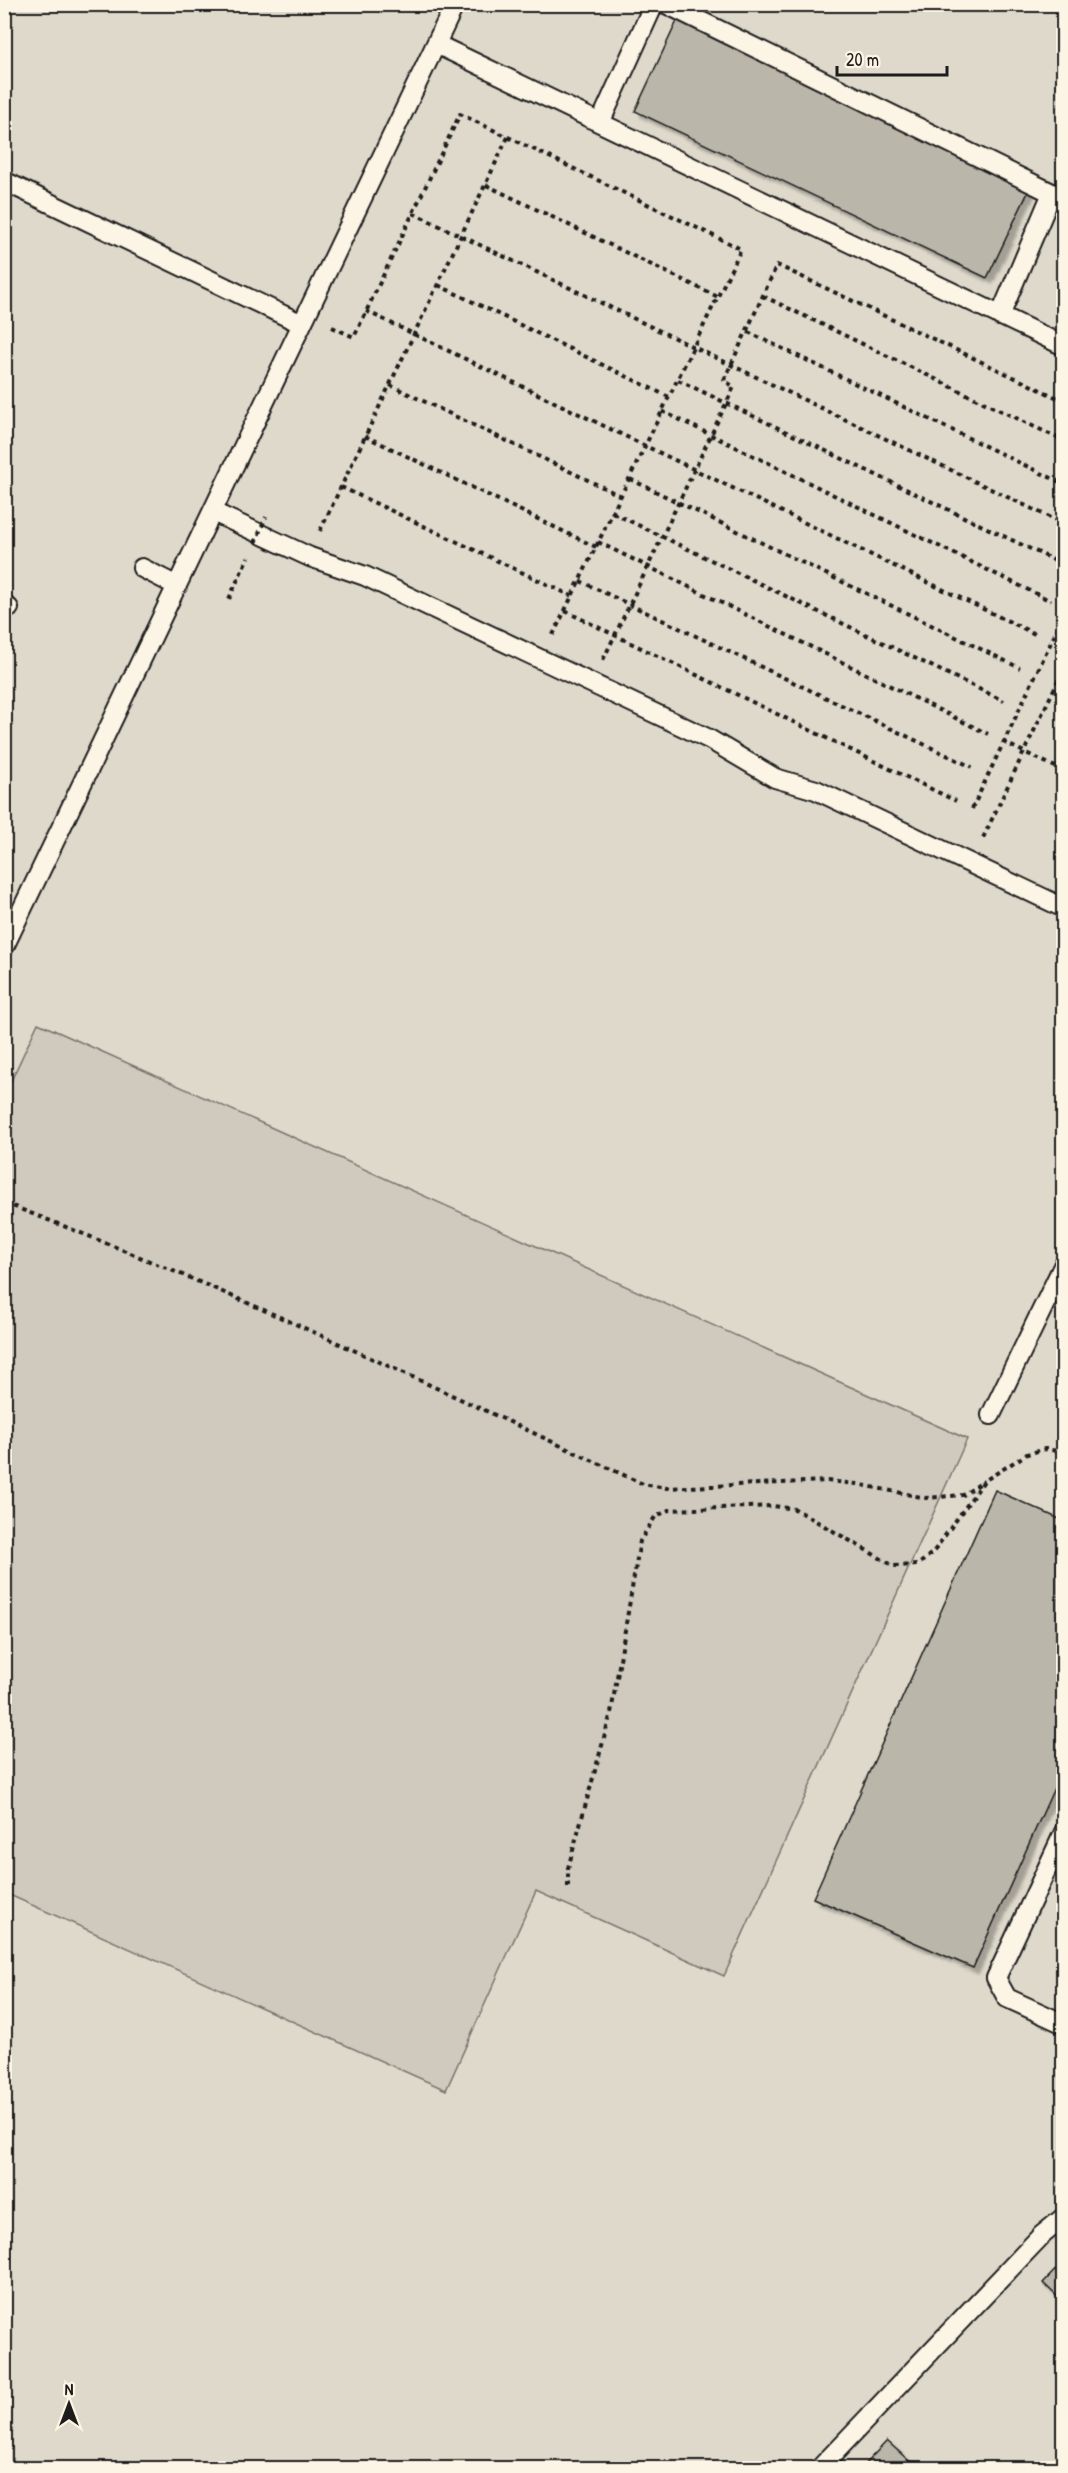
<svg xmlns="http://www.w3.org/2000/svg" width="1068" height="2473" font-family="'Patrick Hand',sans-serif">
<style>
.built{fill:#ded9cb}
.green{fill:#cfcabd;stroke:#76736c;stroke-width:1.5}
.building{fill:#bab6aa;stroke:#1c1c1c;stroke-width:1.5;filter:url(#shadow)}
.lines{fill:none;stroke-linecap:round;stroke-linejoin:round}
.lane-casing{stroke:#1c1c1c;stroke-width:22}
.path{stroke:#1c1c1c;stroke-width:4;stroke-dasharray:4.5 4.5;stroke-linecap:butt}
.lane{stroke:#fcf5e5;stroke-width:18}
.path-bridge{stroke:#1c1c1c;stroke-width:4;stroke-dasharray:4.5 4.5;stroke-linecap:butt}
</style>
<defs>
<filter id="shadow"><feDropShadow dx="5.5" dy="5.5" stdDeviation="1.5" flood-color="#0004"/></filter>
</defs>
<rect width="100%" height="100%" fill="#eee8d9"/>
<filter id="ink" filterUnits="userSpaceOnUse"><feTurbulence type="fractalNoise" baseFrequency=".0167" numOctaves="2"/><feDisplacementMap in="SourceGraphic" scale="12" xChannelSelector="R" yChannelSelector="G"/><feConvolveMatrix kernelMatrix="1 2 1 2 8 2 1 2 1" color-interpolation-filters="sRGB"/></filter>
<g filter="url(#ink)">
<path class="built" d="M5,5H1063V2468H5Z"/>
<path class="green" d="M38,1023L967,1439L724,1976L536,1891L446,2090L5,1893L4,1096Z"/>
<path class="building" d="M678,19L1031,186L987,278L635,111Z
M995,1490L1064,1521V1766L973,1968L813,1898Z
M1064,2261V2303L1043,2283Z
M887,2441L917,2468H861Z"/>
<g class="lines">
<g class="lane-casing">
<path id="lane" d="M666,4L1052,193L1000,316
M436,44L1064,346
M600,123L654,4
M4,181L302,324
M213,512L310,557L365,576L709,739L775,778L816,790L1064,908
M142,568L177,586
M4,606L9,608
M4,947L455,4
M991,1415L1064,1264
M1064,1832L996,1978L1007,1998L1064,2024
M820,2468L1042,2235L1064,2217"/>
</g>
<path class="path" d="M486,185L718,297
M413,213L1064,524
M438,285L669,397
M763,296L1064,441
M366,311L1035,634
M332,327L354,337L460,114L741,249L553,635
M748,332L1064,484
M678,380L1064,565
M390,385L621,496
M662,411L1051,601
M365,436L596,547
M630,479L1020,668
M341,487L572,596
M613,513L1004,701
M320,531L508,137
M598,542L988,734
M580,581L972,767
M229,599L248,557
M565,611L956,801
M603,660L734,387L724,380L777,265L1064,401
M1003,742L1064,771
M972,809L1064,615
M983,838L1064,668
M4,1206H12C227,1288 434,1387 643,1484L666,1488L827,1481L857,1484L926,1498L963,1495L984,1481
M568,1887V1868L611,1713L640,1541L655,1517L669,1510L773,1506L795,1509L894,1566L918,1565L934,1551L984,1481L1027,1454L1045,1449L1064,1452"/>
<use href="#lane" class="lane"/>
<path class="path-bridge" d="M255,543L266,517"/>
</g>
</g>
<rect width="1068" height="2473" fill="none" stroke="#fcf5e5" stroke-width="24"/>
<rect x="12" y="12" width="1044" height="2449" fill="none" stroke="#1c1c1c" stroke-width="2" filter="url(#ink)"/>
<g transform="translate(69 2404)" stroke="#fcf5e5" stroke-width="4.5" paint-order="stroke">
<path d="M0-4.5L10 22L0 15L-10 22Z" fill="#1c1c1c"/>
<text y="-9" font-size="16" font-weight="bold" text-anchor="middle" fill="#1c1c1c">N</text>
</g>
<path d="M837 66v9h110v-9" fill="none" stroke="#1c1c1c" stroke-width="3"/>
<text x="846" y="66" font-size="18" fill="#1c1c1c" stroke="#fcf5e5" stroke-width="4.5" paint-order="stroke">20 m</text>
</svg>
